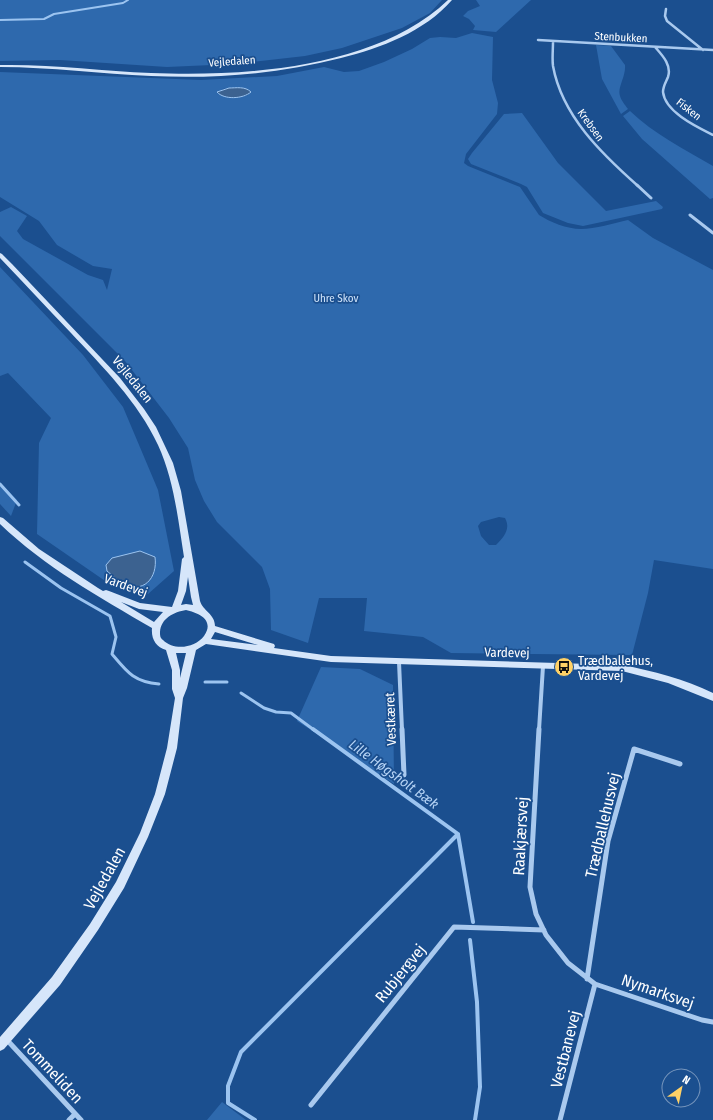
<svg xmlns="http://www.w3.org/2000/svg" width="713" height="1120" font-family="'Fira Sans Condensed',sans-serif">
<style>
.green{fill:#2e69ad;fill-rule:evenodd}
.water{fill:#3c6290;stroke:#9cc4f0}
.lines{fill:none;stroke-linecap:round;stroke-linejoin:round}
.stream-far2{stroke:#9cc4f0;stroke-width:2}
.stream-far1{stroke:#9cc4f0;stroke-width:3}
.stream{stroke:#9cc4f0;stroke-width:4}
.street-far3{stroke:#a9c9ee;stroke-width:2.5}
.street-far2{stroke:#a9c9ee;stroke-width:3}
.street-far1{stroke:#a9c9ee;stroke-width:4}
.street{stroke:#a9c9ee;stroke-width:5}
.secondary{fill:#d6e6fa;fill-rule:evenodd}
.labels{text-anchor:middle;stroke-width:3.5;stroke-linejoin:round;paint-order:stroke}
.far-street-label{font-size:11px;fill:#fff;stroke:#1b4f8f}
.far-park-label{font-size:11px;fill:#cfe3fa;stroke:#1b4f8f}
.street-label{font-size:13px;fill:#fff;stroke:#1b4f8f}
.poi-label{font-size:13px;fill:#fff;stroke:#1b4f8f;text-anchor:start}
.water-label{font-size:14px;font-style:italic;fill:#b5d3f5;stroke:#1b4f8f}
.near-street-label{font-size:16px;fill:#fff;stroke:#1b4f8f}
</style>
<rect width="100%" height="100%" fill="#1b4f8f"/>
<path class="green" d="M0,0H442L430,13L402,28L342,48L305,56L234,64L167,67L60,60L0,61Z
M476,0H531L496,32L473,30L475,26L469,19L463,16L468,11L480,6Z
M472,33L493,37L492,80L498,103L497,114L466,154L464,163L468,166L520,187L539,215C550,222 567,229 581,229C595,229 614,223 628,220L653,238L713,270V569L654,560L648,593L632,655L451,653L423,637L364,631L367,598H319L308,643L271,630L270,589L262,567L217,522L204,501L195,480L188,448L169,418L125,361L0,236V212L11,207L27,216L17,231L23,239L88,275L103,280L107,290L112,269L93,266L57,245L39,221L0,197V72L201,80L277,76L324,67L344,72L359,71L384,62L412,49L430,38L440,37L456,38ZM229,88H242L249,90L248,95L241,97H229L222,89ZM499,517L505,518C511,529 504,537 496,545H489L481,536L478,526L481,522Z
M596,45L611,46L625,65C626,77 617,87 620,96C621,100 625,105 628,109L621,114L602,79Z
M630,111C654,134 684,149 713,166V198L710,199L642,139L623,116Z
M522,113L558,163L606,211L656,201L663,207L662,209L583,226L568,223L543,213L527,187L521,184L471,164L468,159L472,153L504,114Z
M0,267L83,355L123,407L158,490L174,571L148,594L111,585L37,534L39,443L51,418L8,373L0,376Z
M0,482L17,500L11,516L0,504Z
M321,667L360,669L393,685L394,784L297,721Z
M222,1102L246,1120H207Z"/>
<path class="water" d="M229,88C236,88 245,86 251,92C243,99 224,100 217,92Z
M140,551L155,557C158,578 143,595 122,583C117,580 112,575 107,571L106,565L112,558Z"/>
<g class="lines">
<path class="stream-far2" d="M0,20L44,19L54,14L123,3L128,0"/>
<path class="stream-far1" d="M0,484L19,505
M25,562L61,588L110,616L116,637L112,654C127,672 134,682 159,684
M205,682H227
M241,693L264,708L276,712L291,713L314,730"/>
<path class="stream" d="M313,729L458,834L473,922
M470,940L477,1002L480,1087L475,1120
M255,1120L228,1103V1086L241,1052L458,834"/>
<path class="street-far3" d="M666,9L665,16L667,21L703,50
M538,40L713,50
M553,42C553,50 552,59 553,66C562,116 602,154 638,186
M655,47C662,55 672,65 668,77C666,82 663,86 663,92C665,112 697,127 713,135"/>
<path class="street-far2" d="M637,185L651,198
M690,215L713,233"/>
<path class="street-far1" d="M399,662L402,730
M539,730L543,666"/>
<path class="street" d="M402,729L404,775
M539,729L530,887L536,914L546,935L568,963L595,984L702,1020L713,1022
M587,979L608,841L634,749L680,764
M7,1040L81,1120
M311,1105L454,927L544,930
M69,1120L75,1114
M560,1120L595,984"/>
<path class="secondary" d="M448,0H452C424,32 381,48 341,58C279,74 215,79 151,76C101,74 51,67 0,67V65C51,64 101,71 151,73C245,77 377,68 448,0Z
M0,253L2,254L12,264L120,378L144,409L156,427L173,463L181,491L200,601C203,611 215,614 215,626L274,644L275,646L274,648L331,656L622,665C653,671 684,679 713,693V701L668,683L622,671L331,662L206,644L196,650L187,688L183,698L177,748L165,794L148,837L124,888L98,930L60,985L4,1049L0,1051V1037L52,977L90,924L116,882L140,833L155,794L167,748L175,698L172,689V670L166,650C156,647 151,639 152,628C99,597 45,567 0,524V517L3,518L39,549L98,588L103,591L106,590L109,591L140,603L172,607L178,591L182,559L184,557C178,519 174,480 158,445C138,402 103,367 71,333C47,308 24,283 0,258ZM188,577L191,597L193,605L186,604L181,605L186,591ZM121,602L139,609L163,612L154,622ZM186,610C199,613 215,620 204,636C195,648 174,651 163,640C160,638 160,635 160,632C161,618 174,612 186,610ZM215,632L258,645L211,639ZM176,653H186L180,678V670Z"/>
</g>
<defs>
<g id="bus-disc" transform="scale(1)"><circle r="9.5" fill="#ffd166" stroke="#1b4f8f"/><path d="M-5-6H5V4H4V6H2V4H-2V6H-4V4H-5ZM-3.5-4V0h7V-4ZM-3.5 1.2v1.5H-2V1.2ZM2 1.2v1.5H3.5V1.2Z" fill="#111"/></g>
</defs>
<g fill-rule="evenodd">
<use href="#bus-disc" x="564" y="667"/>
</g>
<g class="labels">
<g class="far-street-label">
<text transform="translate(621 37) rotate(3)" y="4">Stenbukken</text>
<text transform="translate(232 61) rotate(-4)" y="4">Vejledalen</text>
<text transform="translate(689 109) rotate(38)" y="4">Fisken</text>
<text transform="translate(591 125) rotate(54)" y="4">Krebsen</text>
</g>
<g class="far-park-label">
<text x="336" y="302">Uhre Skov</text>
</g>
<g class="street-label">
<text transform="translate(133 379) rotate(51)" y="5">Vejledalen</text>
<text transform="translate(126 585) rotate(20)" y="5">Vardevej</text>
<text transform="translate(507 652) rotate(1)" y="5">Vardevej</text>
<text transform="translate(390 719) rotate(-92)" y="5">Vestkæret</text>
</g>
<g class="poi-label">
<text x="578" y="665">Trædballehus,<tspan x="578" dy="15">Vardevej</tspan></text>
</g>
<g class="water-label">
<text transform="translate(394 774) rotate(36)" y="5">Lille Høgsholt Bæk</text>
</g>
<g class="near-street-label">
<text transform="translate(602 825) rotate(-77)" y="6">Trædballehusvej</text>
<text transform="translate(520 836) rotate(-87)" y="6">Raakjærsvej</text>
<text transform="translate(104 878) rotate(-61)" y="6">Vejledalen</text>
<text transform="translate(400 973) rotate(-51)" y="6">Rubjergvej</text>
<text transform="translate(658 991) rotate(19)" y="6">Nymarksvej</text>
<text transform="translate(565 1049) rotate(-76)" y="6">Vestbanevej</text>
<text transform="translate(53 1071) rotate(47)" y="6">Tommeliden</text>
</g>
</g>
<g transform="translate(681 1088) rotate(33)"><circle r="19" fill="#1b4f8f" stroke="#7695bc"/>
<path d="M0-3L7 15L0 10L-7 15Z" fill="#ffd166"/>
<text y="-6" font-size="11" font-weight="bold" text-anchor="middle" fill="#ffffff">N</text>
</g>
</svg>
